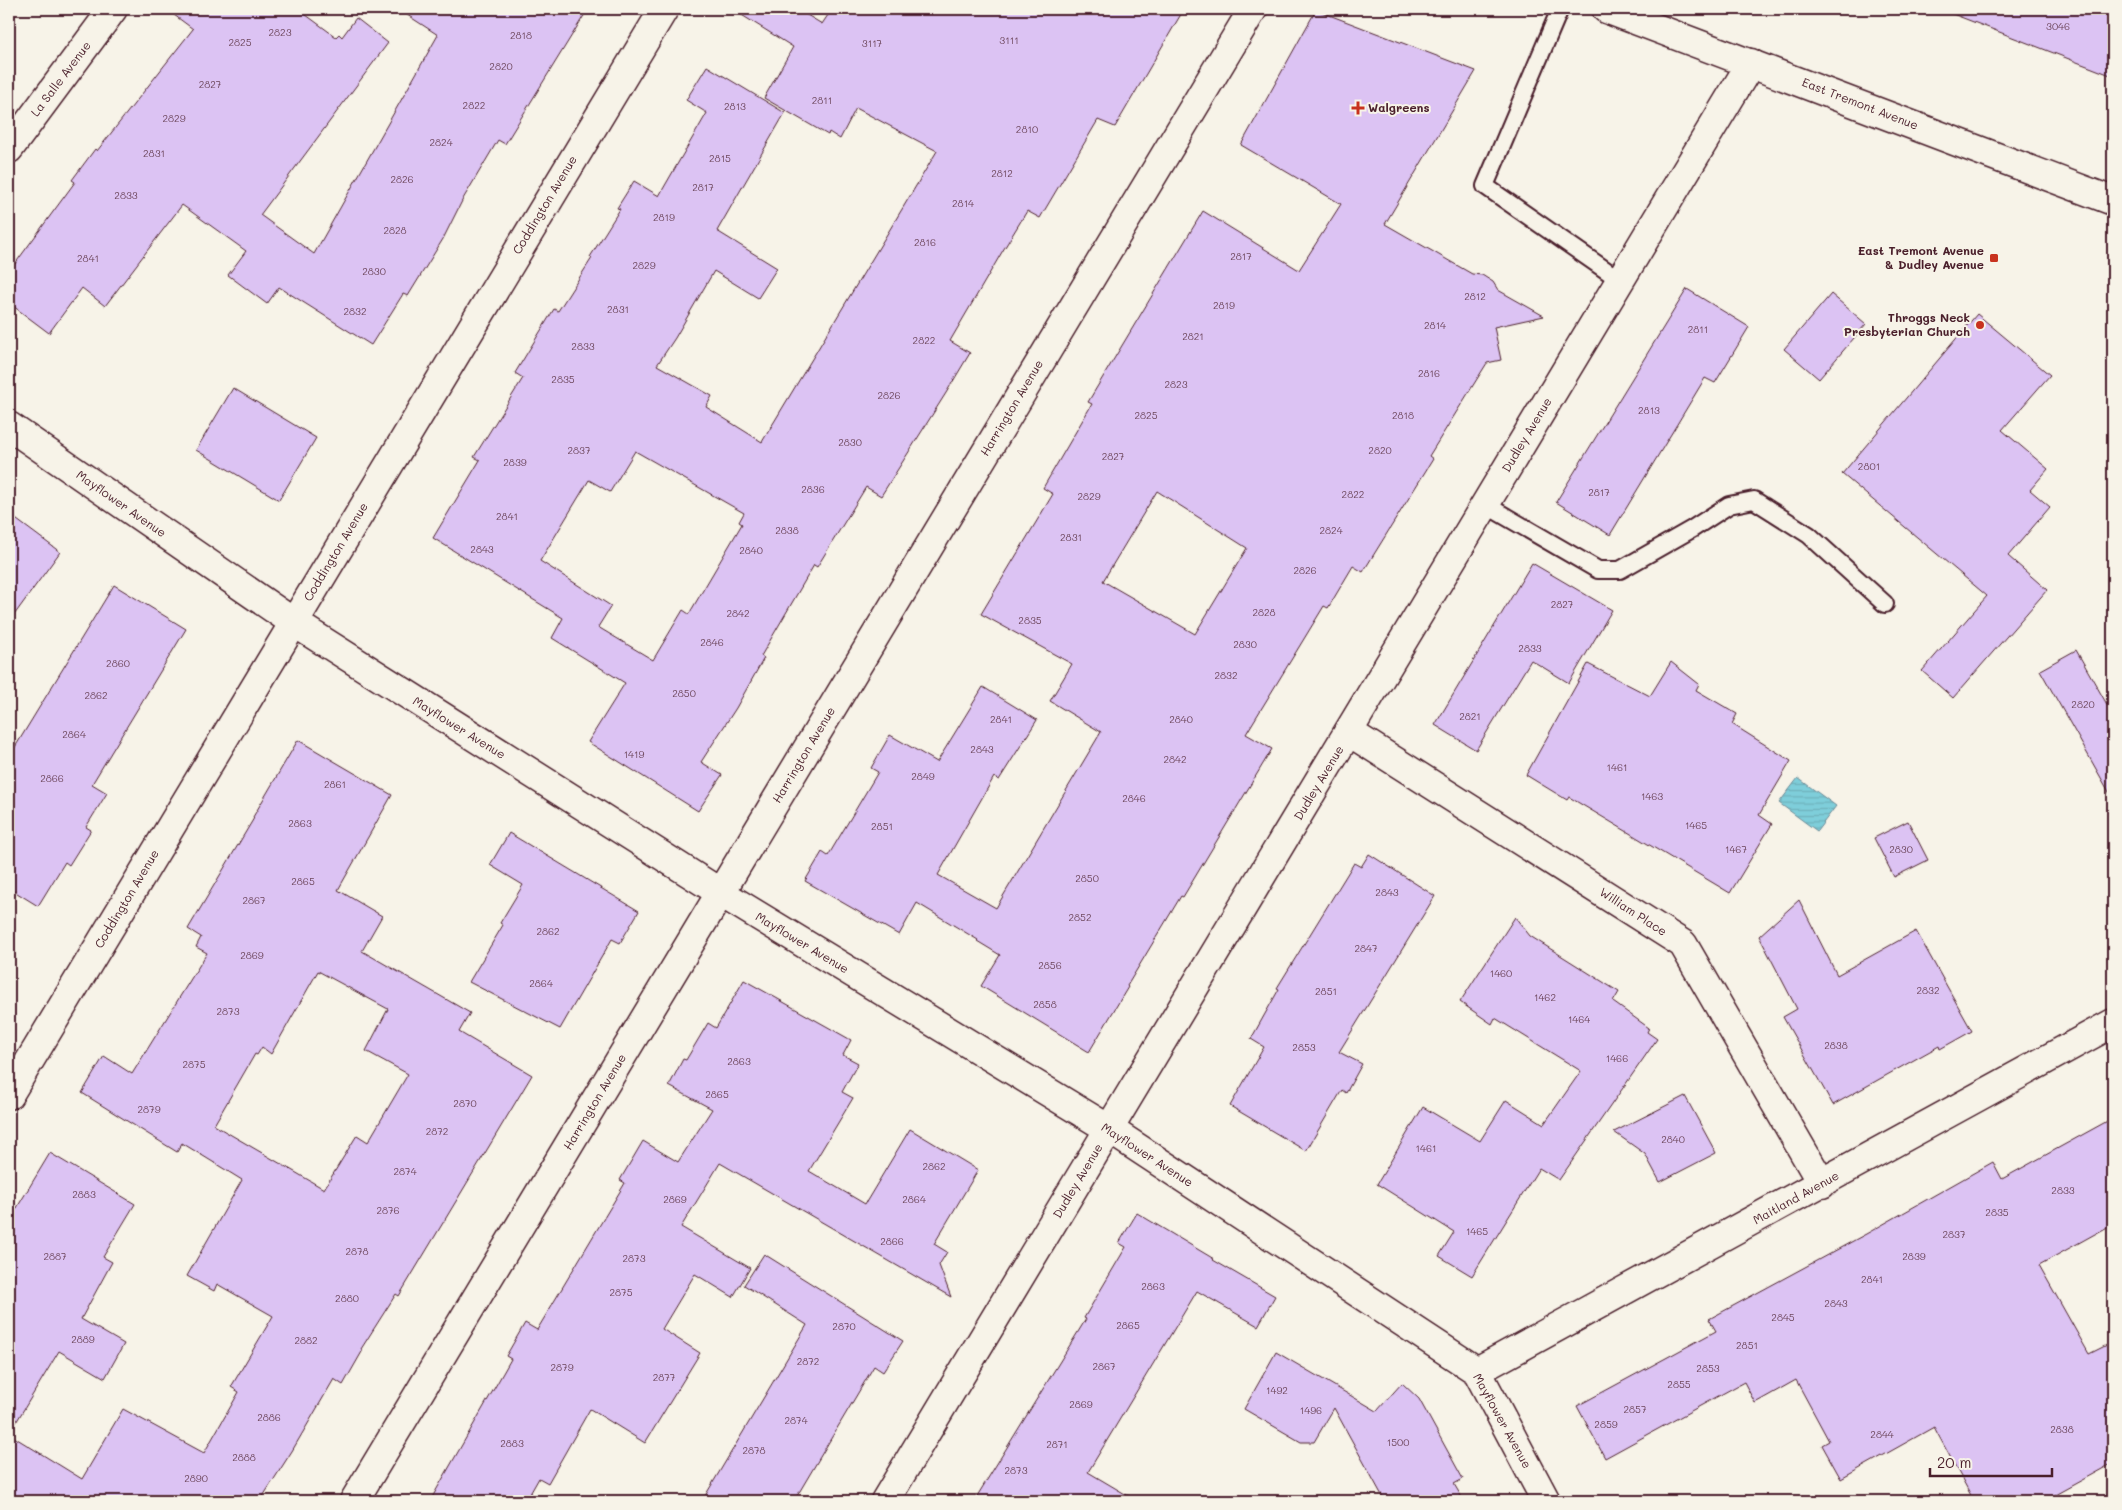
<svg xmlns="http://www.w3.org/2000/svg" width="2122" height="1510" font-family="Mali,sans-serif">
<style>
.water{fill:url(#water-rules);stroke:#698894}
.building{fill:#dcc3f3;stroke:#4a1f2b;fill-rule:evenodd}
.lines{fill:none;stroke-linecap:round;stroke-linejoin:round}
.service-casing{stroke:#4a1f2b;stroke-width:20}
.minor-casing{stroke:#4a1f2b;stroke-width:31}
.secondary-casing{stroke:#4a1f2b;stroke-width:31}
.service{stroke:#f7f3e8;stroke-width:16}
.minor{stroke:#f7f3e8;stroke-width:28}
.secondary{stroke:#f7f3e8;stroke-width:28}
.poi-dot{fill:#c8321e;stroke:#f7f3e8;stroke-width:2}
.labels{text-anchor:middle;stroke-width:4;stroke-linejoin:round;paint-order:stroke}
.number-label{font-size:10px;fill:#6e485d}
.street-label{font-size:12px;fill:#4a1f2b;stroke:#f7f3e8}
.poi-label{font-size:12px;font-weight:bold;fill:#4a1f2b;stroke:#f7f3e8;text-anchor:end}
</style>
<defs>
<pattern id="water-rules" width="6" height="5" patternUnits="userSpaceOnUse" patternTransform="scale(1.25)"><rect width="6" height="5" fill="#7eceda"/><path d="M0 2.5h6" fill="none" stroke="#6eb0bb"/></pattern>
</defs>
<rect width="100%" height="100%" fill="#f7f3e8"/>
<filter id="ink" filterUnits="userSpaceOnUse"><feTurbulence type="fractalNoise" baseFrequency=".02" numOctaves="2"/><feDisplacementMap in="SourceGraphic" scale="10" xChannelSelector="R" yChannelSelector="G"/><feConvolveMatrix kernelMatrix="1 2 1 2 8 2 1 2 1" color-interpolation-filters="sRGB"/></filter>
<g filter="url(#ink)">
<path class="water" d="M1798,778L1836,806L1817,831L1779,803Z"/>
<path class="building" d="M166,9H298L336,37L339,34L342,37L356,18L388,43L260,215L314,254L438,35L398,9H588L505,144L498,140L463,199L443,239L408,296L403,294L371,345L279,287L267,304L228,275L246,251L182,205L105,306L82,288L49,333L9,303V272L75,182L72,180L95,149L97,151L193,29Z
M732,9H797L822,24L832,9H1184L1115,127L1098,120L1040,218L1027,211L1002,252L950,341L970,353L946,393L881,496L866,487L817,567L814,565L761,656L764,658L736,708L701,762L722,775L698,811L588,742L625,683L552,638L563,618L433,538L480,460L474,457L523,378L515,373L554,309L558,311L592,258L590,257L620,209L617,208L634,181L659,196L682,156L707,113L686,100L707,66L785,113L717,231L777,268L758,298L714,271L675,338L657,365L712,396L706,407L762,442L937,151L856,108L840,139L829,132L828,135L764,98L793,47ZM635,451L744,513L739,522L742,524L689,614L683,610L653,660L598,627L611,606L540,561L589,480L610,492Z
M1945,9H2113V76L1945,11Z
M1316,10L1476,71L1385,224L1472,274L1482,275L1493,282L1498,290L1544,316L1494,327L1501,360L1487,363L1429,456L1433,459L1363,572L1353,566L1328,608L1324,606L1246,734L1272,749L1183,897L1181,896L1127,986L1128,987L1089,1052L981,986L1000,955L977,941L978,940L917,903L899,935L805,881L822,852L828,856L878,772L871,768L890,735L937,762L983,687L1037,720L999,780L994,777L938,875L996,908L1101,732L1050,701L1072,664L981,614L1053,494L1043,488L1092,404L1088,402L1203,211L1299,270L1341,204L1241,145ZM1157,491L1247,548L1195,634L1103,581Z
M1687,289L1749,327L1715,383L1705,378L1610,535L1556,502Z
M1831,294L1866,324L1819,379L1784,349Z
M1977,314L2050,375L2002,430L2048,469L2030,490L2050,507L2008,556L2047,590L1953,698L1922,671L1987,596L1842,474Z
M233,388L316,438L279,500L196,450Z
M9,514L60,552L9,622Z
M1532,563L1612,610L1569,683L1531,660L1476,750L1435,725Z
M114,585L186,629L92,784L107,793L86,827L91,830L69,865L65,862L38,906L9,888V757Z
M2076,650L2113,715V799L2040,670Z
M1671,662L1699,684L1696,690L1737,714L1732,724L1791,761L1759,815L1772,824L1730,893L1569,797L1567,800L1526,775L1588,664L1650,696Z
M298,740L392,795L338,890L382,916L362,951L470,1013L459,1032L532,1075L399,1296L396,1294L361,1349L363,1350L343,1385L334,1379L292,1451L260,1501H24L9,1493V1221L50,1153L135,1204L103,1257L112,1262L81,1319L124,1344L105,1378L59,1351L9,1434L82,1479L123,1409L204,1453L239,1392L231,1387L273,1316L217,1284L214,1291L187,1276L242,1180L182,1143L177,1152L82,1093L104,1056L132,1074L207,953L196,947L201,937L188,929L254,818L253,817ZM318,971L388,1009L366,1051L408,1074L368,1142L357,1135L324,1189L214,1125L255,1054L257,1055L262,1047L271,1054Z
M1908,821L1928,860L1894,877L1874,838Z
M509,833L639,911L620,943L612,939L560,1029L469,982L503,925L500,923L523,885L490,865Z
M1369,854L1435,896L1339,1052L1362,1064L1346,1093L1342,1090L1306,1151L1230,1106L1264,1047L1251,1039L1279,989L1277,988L1354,863L1361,867Z
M1799,900L1837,975L1916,931L1972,1031L1940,1049L1939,1046L1833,1105L1783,1017L1797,1009L1759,936Z
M1515,917L1530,936L1619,992L1613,1002L1649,1028L1647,1032L1657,1039L1559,1180L1539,1168L1472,1276L1439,1256L1454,1232L1377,1184L1423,1107L1480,1141L1506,1100L1544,1124L1581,1071L1495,1018L1492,1024L1460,1002Z
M744,980L851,1040L843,1055L858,1063L842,1092L853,1098L809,1171L865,1204L910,1129L978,1170L934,1244L947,1252L939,1265L951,1297L720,1163L681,1227L750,1268L733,1297L695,1274L662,1329L700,1353L645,1443L590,1409L548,1483L539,1478L526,1501H430L511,1359L506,1356L525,1323L537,1330L625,1183L620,1180L643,1141L678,1162L712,1109L669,1086L683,1059L686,1060L708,1023L716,1028Z
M1685,1096L1716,1153L1660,1182L1645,1154L1614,1132Z
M2113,1118V1224L2039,1265L2089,1354L2113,1342V1463L2044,1501H1974L1934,1427L1841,1479L1822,1445L1829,1441L1796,1380L1755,1403L1744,1382L1605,1458L1577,1406L1716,1331L1709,1319L1866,1234L1993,1162L2002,1179Z
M1137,1213L1214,1259L1213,1260L1275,1296L1258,1326L1197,1291L1088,1472L1137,1501H974L1086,1319L1084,1318L1126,1247L1119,1243Z
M764,1254L903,1341L883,1372L874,1366L794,1501H702L807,1325L744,1285Z
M1276,1352L1377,1411L1402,1383L1419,1399L1463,1479L1454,1484L1464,1501H1385L1334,1408L1314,1442H1301L1244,1409Z"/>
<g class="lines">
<g class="service-casing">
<path id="service" d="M1560,9L1485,186L1620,280
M1486,505L1598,570H1620L1692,529L1729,505L1754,500L1809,535L1885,604"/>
</g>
<g class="minor-casing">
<path id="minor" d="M9,149L113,9
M9,426L293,622L721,893L1109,1129L1477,1371L1546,1501
M1349,732L1683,944L1822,1184
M9,1095L664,9
M1477,1371L2113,1023
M354,1501L1253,9
M885,1501L1751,63"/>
</g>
<g class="secondary-casing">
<path id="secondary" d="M1606,9L2113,201"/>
</g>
<use href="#service" class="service"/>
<use href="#minor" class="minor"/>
<use href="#secondary" class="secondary"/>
</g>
</g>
<g class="poi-dot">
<path d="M1355.5 100.5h5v5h5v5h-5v5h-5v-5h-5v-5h5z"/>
<rect x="1989" y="253" width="10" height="10" rx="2.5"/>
<circle cx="1980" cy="325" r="5"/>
</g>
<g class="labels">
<g class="number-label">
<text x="2058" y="30">3046</text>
<text x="280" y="36">2823</text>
<text x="521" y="39">2818</text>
<text x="1009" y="44">3111</text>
<text x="240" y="46">2825</text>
<text x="872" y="47">3117</text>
<text x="501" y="70">2820</text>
<text x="210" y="88">2827</text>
<text x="822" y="104">2811</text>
<text x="474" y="109">2822</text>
<text x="735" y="110">2813</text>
<text x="174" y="122">2829</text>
<text x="1027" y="133">2810</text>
<text x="441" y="146">2824</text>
<text x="154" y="157">2831</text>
<text x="720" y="162">2815</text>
<text x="1002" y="177">2812</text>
<text x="402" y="183">2826</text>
<text x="703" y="191">2817</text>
<text x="126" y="199">2833</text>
<text x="963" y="207">2814</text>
<text x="664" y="221">2819</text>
<text x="395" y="234">2828</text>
<text x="925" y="246">2816</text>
<text x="1241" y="260">2817</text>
<text x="88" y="262">2841</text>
<text x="644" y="269">2829</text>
<text x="374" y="275">2830</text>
<text x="1475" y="300">2812</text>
<text x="1224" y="309">2819</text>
<text x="618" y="313">2831</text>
<text x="355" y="315">2832</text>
<text x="1435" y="329">2814</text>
<text x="1698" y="333">2811</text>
<text x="1193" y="340">2821</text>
<text x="924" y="344">2822</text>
<text x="583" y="350">2833</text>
<text x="1429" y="377">2816</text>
<text x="563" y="383">2835</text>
<text x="1176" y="388">2823</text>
<text x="889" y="399">2826</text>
<text x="1649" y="414">2813</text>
<text x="1146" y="419">2825</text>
<text x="1403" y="419">2818</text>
<text x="850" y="446">2830</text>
<text x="579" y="454">2837</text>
<text x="1380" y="454">2820</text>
<text x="1113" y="460">2827</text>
<text x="515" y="466">2839</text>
<text x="1869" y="470">2801</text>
<text x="813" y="493">2836</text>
<text x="1599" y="496">2817</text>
<text x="1353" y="498">2822</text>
<text x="1089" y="500">2829</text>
<text x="507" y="520">2841</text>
<text x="787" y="534">2838</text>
<text x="1331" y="534">2824</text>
<text x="1071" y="541">2831</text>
<text x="482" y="553">2843</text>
<text x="751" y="554">2840</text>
<text x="1305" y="574">2826</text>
<text x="1562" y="608">2827</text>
<text x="1264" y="616">2828</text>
<text x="738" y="617">2842</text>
<text x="1030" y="624">2835</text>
<text x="712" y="646">2846</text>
<text x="1245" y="648">2830</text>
<text x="1530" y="652">2833</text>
<text x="118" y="667">2860</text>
<text x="1226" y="679">2832</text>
<text x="684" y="697">2850</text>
<text x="96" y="699">2862</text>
<text x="2083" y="708">2820</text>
<text x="1470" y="720">2821</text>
<text x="1001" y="723">2841</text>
<text x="1181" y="723">2840</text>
<text x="74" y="738">2864</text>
<text x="982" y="753">2843</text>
<text x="634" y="758">1419</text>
<text x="1175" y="763">2842</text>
<text x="1617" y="771">1461</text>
<text x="923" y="780">2849</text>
<text x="52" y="782">2866</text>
<text x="335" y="788">2861</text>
<text x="1652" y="800">1463</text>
<text x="1134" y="802">2846</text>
<text x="300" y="827">2863</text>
<text x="1696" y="829">1465</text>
<text x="882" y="830">2851</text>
<text x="1736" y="853">1467</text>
<text x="1901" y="853">2830</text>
<text x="1087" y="882">2850</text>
<text x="303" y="885">2865</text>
<text x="1387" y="896">2843</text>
<text x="254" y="904">2867</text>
<text x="1080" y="921">2852</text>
<text x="548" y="935">2862</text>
<text x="1366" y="952">2847</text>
<text x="252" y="959">2869</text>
<text x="1050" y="969">2856</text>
<text x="1501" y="977">1460</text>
<text x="541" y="987">2864</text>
<text x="1928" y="994">2832</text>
<text x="1326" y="995">2851</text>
<text x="1545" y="1001">1462</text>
<text x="1045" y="1008">2858</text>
<text x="228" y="1015">2873</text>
<text x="1579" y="1023">1464</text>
<text x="1836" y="1049">2838</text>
<text x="1304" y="1051">2853</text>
<text x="1617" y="1062">1466</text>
<text x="739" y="1065">2863</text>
<text x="194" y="1068">2875</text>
<text x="717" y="1098">2865</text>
<text x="465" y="1107">2870</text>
<text x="149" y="1113">2879</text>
<text x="437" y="1135">2872</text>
<text x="1673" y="1143">2840</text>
<text x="1426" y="1152">1461</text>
<text x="934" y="1170">2862</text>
<text x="405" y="1175">2874</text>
<text x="2063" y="1194">2833</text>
<text x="84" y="1198">2883</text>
<text x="675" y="1203">2869</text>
<text x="914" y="1203">2864</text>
<text x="388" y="1214">2876</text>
<text x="1997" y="1216">2835</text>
<text x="1477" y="1235">1465</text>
<text x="1954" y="1238">2837</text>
<text x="892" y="1245">2866</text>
<text x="357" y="1255">2878</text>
<text x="55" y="1260">2887</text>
<text x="1914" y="1260">2839</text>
<text x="634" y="1262">2873</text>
<text x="1872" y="1283">2841</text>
<text x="1153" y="1290">2863</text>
<text x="621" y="1296">2875</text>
<text x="347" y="1302">2880</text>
<text x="1836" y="1307">2843</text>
<text x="1783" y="1321">2845</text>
<text x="1128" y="1329">2865</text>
<text x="844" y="1330">2870</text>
<text x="83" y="1343">2889</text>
<text x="306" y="1344">2882</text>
<text x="1747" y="1349">2851</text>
<text x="808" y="1365">2872</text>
<text x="1104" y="1370">2867</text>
<text x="562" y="1371">2879</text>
<text x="1708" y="1372">2853</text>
<text x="664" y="1381">2877</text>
<text x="1679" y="1388">2855</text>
<text x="1277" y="1394">1492</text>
<text x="1081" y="1408">2869</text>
<text x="1635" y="1413">2857</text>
<text x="1311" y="1414">1496</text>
<text x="269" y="1421">2886</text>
<text x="796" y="1424">2874</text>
<text x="1606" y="1428">2859</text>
<text x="2062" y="1433">2838</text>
<text x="1882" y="1438">2844</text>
<text x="1398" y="1446">1500</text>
<text x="512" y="1447">2883</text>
<text x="1057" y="1448">2871</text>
<text x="754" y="1454">2878</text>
<text x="244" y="1461">2888</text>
<text x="1016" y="1474">2873</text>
<text x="196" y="1482">2890</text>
</g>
<g class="street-label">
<text transform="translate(61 79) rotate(-53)" y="4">La Salle Avenue</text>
<text transform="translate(1860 104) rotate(21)" y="4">East Tremont Avenue</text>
<text transform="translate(545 205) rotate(-59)" y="4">Coddington Avenue</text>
<text transform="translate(1012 408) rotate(-59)" y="4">Harrington Avenue</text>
<text transform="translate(1527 435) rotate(-59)" y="4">Dudley Avenue</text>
<text transform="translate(121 504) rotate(35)" y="4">Mayflower Avenue</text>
<text transform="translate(336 552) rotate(-59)" y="4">Coddington Avenue</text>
<text transform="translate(459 728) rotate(32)" y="4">Mayflower Avenue</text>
<text transform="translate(804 755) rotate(-59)" y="4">Harrington Avenue</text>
<text transform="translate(1319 783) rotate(-59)" y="4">Dudley Avenue</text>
<text transform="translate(127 899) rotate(-59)" y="4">Coddington Avenue</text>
<text transform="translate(1633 912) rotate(33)" y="4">William Place</text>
<text transform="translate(802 943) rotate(31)" y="4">Mayflower Avenue</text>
<text transform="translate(595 1102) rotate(-59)" y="4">Harrington Avenue</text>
<text transform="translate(1147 1155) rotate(33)" y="4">Mayflower Avenue</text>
<text transform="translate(1078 1181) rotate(-59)" y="4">Dudley Avenue</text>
<text transform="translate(1796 1198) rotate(-29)" y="4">Maitland Avenue</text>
<text transform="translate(1502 1421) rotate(61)" y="4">Mayflower Avenue</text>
</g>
<g class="poi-label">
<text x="1368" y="112" text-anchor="start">Walgreens</text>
<text x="1984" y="255">East Tremont Avenue<tspan x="1984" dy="14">&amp; Dudley Avenue</tspan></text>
<text x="1970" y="322">Throggs Neck<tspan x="1970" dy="14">Presbyterian Church</tspan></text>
</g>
</g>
<rect width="2122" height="1510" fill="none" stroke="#f7f3e8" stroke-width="30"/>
<rect x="15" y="15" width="2092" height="1480" fill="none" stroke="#4a1f2b" stroke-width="2" filter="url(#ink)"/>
<path d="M1930 1468v8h122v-8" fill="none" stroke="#4a1f2b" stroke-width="2.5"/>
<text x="1937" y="1468" font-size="15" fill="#4a1f2b" stroke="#f7f3e8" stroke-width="4" paint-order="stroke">20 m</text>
</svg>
